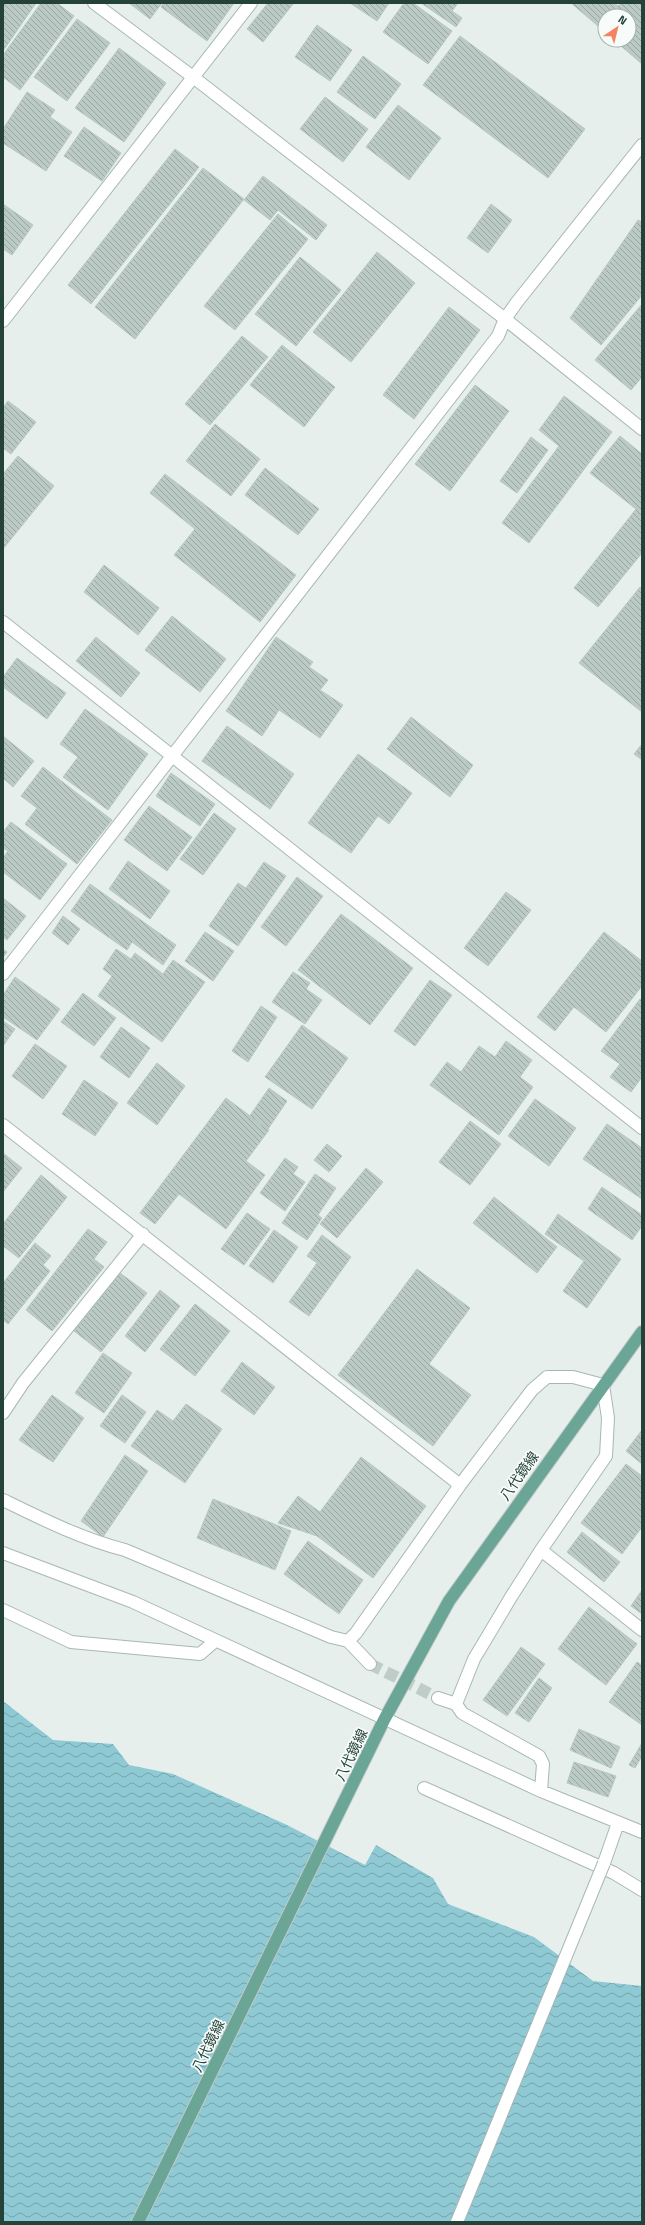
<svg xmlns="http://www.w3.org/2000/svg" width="645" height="2225" font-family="'Titillium Web','Noto Sans JP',sans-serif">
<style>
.water{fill:url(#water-waves)}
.building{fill:url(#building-back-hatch);stroke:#b8c9c2}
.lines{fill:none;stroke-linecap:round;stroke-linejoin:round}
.minor-tunnel{stroke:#bfccc8;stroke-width:12;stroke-dasharray:12 6;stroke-linecap:butt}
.minor-casing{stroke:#a8b8b2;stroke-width:14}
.major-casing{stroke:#c2cac8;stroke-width:14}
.minor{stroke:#fff;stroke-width:12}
.major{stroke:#6aa596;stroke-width:12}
.minor-bridge-casing{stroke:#a8b8b2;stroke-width:14;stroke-linecap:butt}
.minor-bridge{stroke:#fff;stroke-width:12}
.labels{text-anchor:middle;stroke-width:3.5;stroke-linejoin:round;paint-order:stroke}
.street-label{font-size:14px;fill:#24423a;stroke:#f7fbf9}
</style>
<defs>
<pattern id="water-waves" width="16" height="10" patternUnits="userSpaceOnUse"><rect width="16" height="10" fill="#8ec9d4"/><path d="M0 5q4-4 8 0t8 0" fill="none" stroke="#74a5ad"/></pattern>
<pattern id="building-back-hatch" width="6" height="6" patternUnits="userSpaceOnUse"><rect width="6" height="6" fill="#bbcac4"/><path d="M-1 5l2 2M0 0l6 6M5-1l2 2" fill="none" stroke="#98a6a0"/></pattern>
</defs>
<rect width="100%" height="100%" fill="#e6efeb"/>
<path class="water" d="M3,1701L53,1740L113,1744L129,1765L173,1774L285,1824L365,1865L376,1845L433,1878L448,1904L534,1937L593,1981L642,1986V2222H3Z"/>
<path class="building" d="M3,3H36L3,51Z
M41,3H57L74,16L20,90L3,77V55Z
M129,3H162L150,19Z
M164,3H234L207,41L161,7Z
M268,3L293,4L263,42L247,29Z
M350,3H389L377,21Z
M404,3H413L452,31L428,64L383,32Z
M421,3H458L452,11L462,18L456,27Z
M571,3H614L618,6L621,3H642V64L614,40H629V16H605V32Z
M77,19L110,43L67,101L34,77Z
M317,25L352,50L330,81L295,57Z
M460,36L585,129L548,178L423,85Z
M119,48L166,83L124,142L75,108Z
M363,56L401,84L375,119L337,92Z
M27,92L55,110L50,117L72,132L46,171L3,143V129Z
M325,97L368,129L343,162L300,129Z
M398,105L441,138L409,180L366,147Z
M84,127L121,153L102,181L64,156Z
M175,149L199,167L91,304L68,285Z
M203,168L244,199L135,339L95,307Z
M263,176L327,225L316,240L278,210L270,220L244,200Z
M3,204L33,225L12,255L3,249Z
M491,204L512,220L488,253L467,238Z
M278,214L308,239L235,330L204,306Z
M638,220L642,222V295L601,345L570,318Z
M377,252L415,283L351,362L313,332Z
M300,257L341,290L296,346L255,314Z
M642,304V377L631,390L595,360Z
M449,307L480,330L414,419L383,395Z
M242,336L268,357L210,425L185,404Z
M282,345L335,387L304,427L250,385Z
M475,385L509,411L450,491L415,464Z
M564,396L612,432L529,543L502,523L559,446L539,430Z
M8,401L36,422L11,454L3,448V408Z
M215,424L260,459L231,496L186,461Z
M620,436L642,454V553L598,607L574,588L636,509L590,473Z
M531,437L548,450L517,493L500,481Z
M18,456L54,486L3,549V474Z
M265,468L319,509L298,535L245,495Z
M165,474L296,575L260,622L174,555L195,529L150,493Z
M104,565L159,608L138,635L84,592Z
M640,587L642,589V712L579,663Z
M172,616L226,659L200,692L145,650Z
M96,637L140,673L121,697L76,661Z
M276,637L313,662L309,667L328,680L320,690L343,705L320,738L279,710L262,736L226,711Z
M17,658L66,693L47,719L3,687V677Z
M85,709L148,754L108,810L63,777L78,757L60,744Z
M411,717L473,765L450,797L387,749Z
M227,726L294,774L270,809L202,761Z
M3,736L34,761L13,787L3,778Z
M642,744V760L634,754Z
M358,754L412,793L389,824L378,816L351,853L308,823Z
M43,767L112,820L77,864L25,824L37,808L21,796Z
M171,773L215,804L200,826L156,796Z
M149,806L192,837L167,871L124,840Z
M214,813L236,829L203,875L180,859Z
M11,822L67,864L40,900L3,872V858L8,851L3,848V832Z
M128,861L170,891L150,919L109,889Z
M264,862L286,876L238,946L209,926L238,883L246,888Z
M297,877L323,896L286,946L261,927Z
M90,884L176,945L163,965L132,942L127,950L71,911Z
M506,892L531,910L488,966L464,948Z
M3,898L26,916L7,940L3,937Z
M341,914L413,968L370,1025L298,970Z
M63,916L80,929L68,945L52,933Z
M205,932L234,951L213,981L185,961Z
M604,932L642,961V986L606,1032L574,1007L555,1031L537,1017Z
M3,949L7,952L3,957Z
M116,949L131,959L135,953L163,974L173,960L205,982L162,1042L98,996L112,976L103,969Z
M293,972L310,983L306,989L322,1000L305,1024L272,1002Z
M15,977L60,1009L37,1040L3,1017V995Z
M430,980L452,995L415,1046L394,1031Z
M83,993L116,1018L94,1046L61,1022Z
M640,999L642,1000V1077L631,1092L610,1077L620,1064L601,1051Z
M261,1006L277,1017L248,1062L232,1051Z
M3,1021L15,1029L3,1046Z
M302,1025L348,1058L312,1109L265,1077Z
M121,1027L150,1048L129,1078L100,1057Z
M506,1041L532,1060L520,1077L533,1087L499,1135L430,1085L447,1062L461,1072L479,1046L495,1057Z
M35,1044L67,1066L43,1099L12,1076Z
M157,1063L185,1086L157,1125L127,1103Z
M84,1080L118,1103L95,1136L62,1114Z
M269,1088L287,1101L268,1129L249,1117Z
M226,1098L269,1130L246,1161L265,1175L226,1229L179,1194L155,1224L140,1213Z
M535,1099L576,1128L549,1166L508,1136Z
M470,1121L501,1144L470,1185L439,1162Z
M607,1124L642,1148V1199L583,1159Z
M327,1144L342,1156L329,1172L314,1160Z
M3,1153L22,1168L3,1192Z
M285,1158L298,1167L293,1174L305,1182L285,1211L260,1193Z
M366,1168L383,1182L337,1238L320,1224Z
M315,1174L336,1188L318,1215L322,1218L307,1240L282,1223Z
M41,1175L67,1197L19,1258L3,1246V1224Z
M602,1187L642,1215V1226L632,1240L588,1209Z
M494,1197L557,1247L537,1273L473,1223Z
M247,1213L270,1229L244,1265L221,1249Z
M558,1214L621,1259L587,1308L563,1291L584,1261L545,1234Z
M88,1229L107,1242L94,1259L104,1267L52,1331L26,1310Z
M274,1230L298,1247L273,1283L249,1266Z
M322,1235L351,1257L309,1316L289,1302L317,1263L307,1256Z
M35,1243L51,1256L43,1265L50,1271L8,1324L3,1320V1283Z
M417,1269L470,1308L429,1364L471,1395L433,1446L338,1375Z
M120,1273L147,1293L101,1352L74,1331Z
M160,1290L180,1306L145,1352L125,1336Z
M195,1304L230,1331L195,1376L160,1349Z
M103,1353L132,1373L104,1413L75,1393Z
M242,1362L275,1387L254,1415L221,1391Z
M52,1395L84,1418L53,1462L19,1440Z
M122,1395L146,1412L125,1443L100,1426Z
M186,1404L222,1429L185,1483L131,1446L157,1410L173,1421Z
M642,1430V1464L626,1451Z
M125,1455L148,1471L103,1537L81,1521Z
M361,1457L426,1506L373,1578L317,1536L278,1523L298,1496L320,1512Z
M626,1464L642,1476V1527L622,1554L581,1523Z
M213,1499L291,1531L275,1570L197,1538Z
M582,1532L620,1562L604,1582L567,1552Z
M308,1541L363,1580L339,1614L284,1574Z
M642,1590V1614L631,1606Z
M589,1607L637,1644L606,1685L558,1649Z
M521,1647L545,1664L507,1716L483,1700Z
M637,1662L642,1665V1725L609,1702Z
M539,1678L552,1688L529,1722L515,1713Z
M579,1729L620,1747L611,1768L570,1750Z
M642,1743V1756L635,1768L629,1765Z
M574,1762L616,1776L608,1797L567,1783Z"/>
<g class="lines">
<path class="minor-tunnel" d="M370,1664L438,1698"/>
<g class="minor-casing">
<path id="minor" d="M94,3L193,77L505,319L642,429
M3,321L251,3
M3,622L642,1128
M3,974L498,336L505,319L517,302L642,145
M3,1125L460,1485L532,1390L547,1377H573L603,1385L608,1418L606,1456L541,1550L511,1597L474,1659L456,1704L462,1713L539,1756L543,1764L541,1791
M3,1413L23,1383L143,1234
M3,1500C42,1519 82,1539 125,1550L331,1637L348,1641L356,1633L460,1485
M541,1550L642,1630
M3,1553L133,1602L541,1791L642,1832
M3,1610L71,1642L200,1654L215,1641
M348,1641L370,1664
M438,1698L456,1704
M424,1788L614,1873L642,1890
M604,1863L618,1823"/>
</g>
<g class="major-casing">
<path id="major" d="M138,2222L384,1720L449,1601L642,1332"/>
</g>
<use href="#minor" class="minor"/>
<use href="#major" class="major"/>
<g class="minor-bridge-casing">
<path id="minor-bridge" d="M457,2222L604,1863"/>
</g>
<use href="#minor-bridge" class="minor-bridge"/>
</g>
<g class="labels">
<g class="street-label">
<text transform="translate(519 1476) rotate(-55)" y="5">八代鏡線</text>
<text transform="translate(351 1755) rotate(-64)" y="5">八代鏡線</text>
<text transform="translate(208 2046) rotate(-64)" y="5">八代鏡線</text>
</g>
</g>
<rect width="645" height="2225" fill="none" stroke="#24423a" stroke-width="8"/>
<g transform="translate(617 28) rotate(35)"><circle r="19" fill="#f7fbf9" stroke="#a3b1ad"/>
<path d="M0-3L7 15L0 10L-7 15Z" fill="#f4845f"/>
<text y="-6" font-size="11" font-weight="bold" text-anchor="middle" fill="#24423a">N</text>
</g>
</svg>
